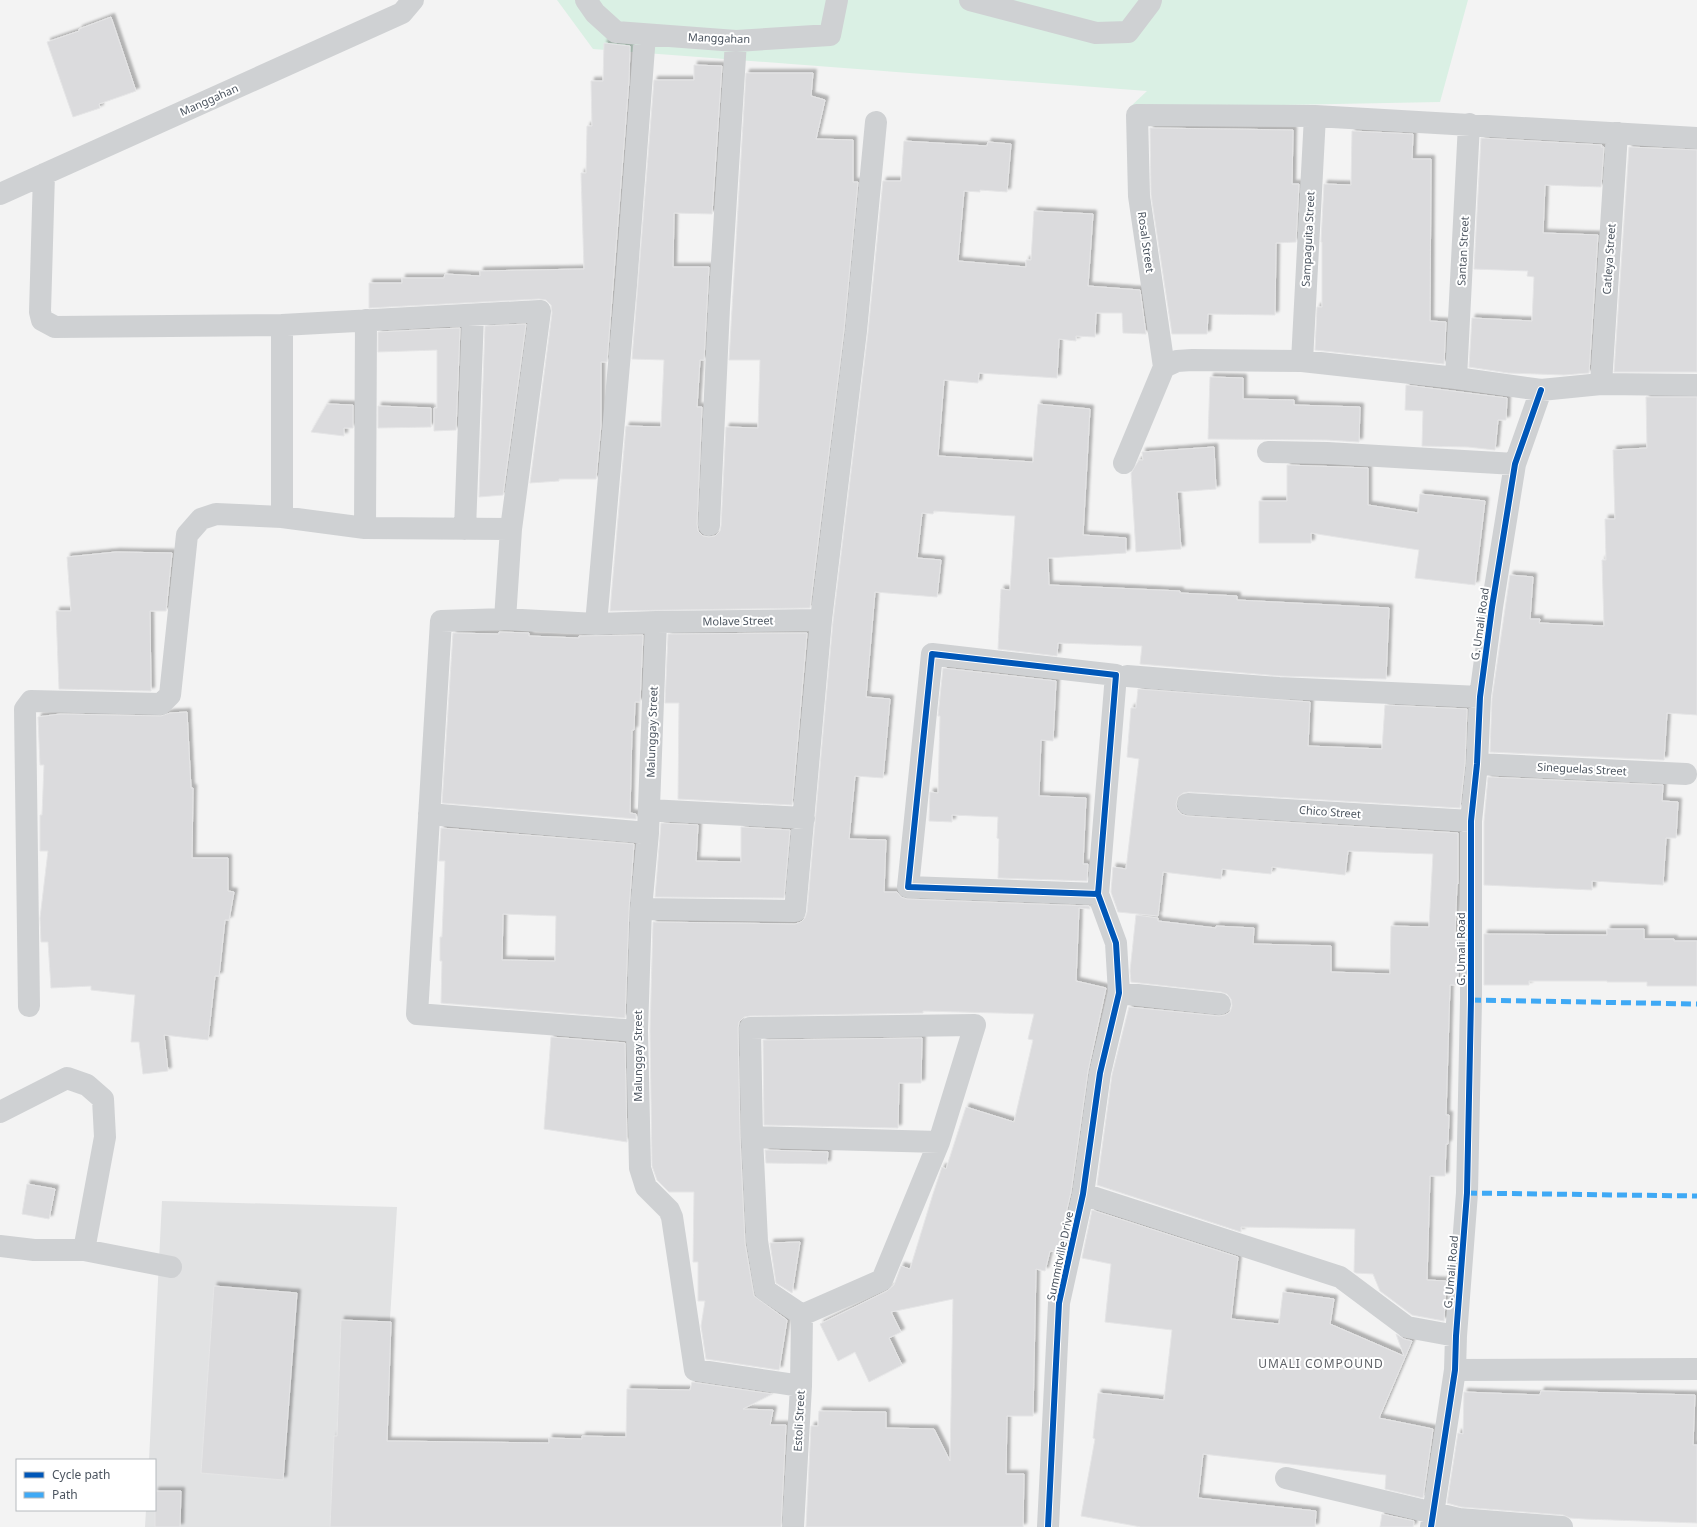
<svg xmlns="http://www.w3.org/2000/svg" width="1697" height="1527" font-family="'Noto Sans',sans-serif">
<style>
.education{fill:#e1e2e3}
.green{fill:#daf0e4}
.building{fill:#dbdbdd;stroke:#e5e5e6;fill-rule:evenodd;filter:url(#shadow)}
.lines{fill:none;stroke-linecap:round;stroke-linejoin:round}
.street{stroke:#cfd1d3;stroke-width:22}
.quiet{stroke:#3fa9f5;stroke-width:5;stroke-dasharray:10 5;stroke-linecap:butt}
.cycleway-casing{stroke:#fff;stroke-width:8}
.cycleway{stroke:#0057b8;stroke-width:6}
.labels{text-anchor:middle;stroke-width:4;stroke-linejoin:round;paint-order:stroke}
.street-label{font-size:11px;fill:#4b545f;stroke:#fff}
.neighbourhood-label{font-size:12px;letter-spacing:1px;fill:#5f6267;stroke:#fff}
</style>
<defs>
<filter id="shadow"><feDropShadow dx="3.5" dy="-3.5" stdDeviation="1" flood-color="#0004"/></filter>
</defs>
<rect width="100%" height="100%" fill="#f3f3f3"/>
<path class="education" d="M162,1201L397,1207L377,1527H145L146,1510H155V1460H149Z"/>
<path class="green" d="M557,0H1468L1440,102L1129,108L1147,91L593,49Z"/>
<path class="building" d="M111,17L136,91L99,104L100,108L73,117L47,42L79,31V29Z
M604,43L630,46L629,80L607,362H601V425L596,479H559V481L530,483L552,313L551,305L546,300L539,299L369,308V283H402V278H444L445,274L480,276V271L584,269L581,173H586L587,126H592L591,81H603Z
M694,65L722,66L712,214L674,213L673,267H709L704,360H700L697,407H702L697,524L698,531L703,536L709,537L715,536L720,531L721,526L726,427L758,428L760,360H729L746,73H813L811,96L825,100L816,139L853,140V182H858L844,330L810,608L610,611L626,426L661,427L664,360L632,359L654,80H694Z
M1150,128L1293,130L1292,184H1299L1296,242L1276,243L1275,315L1208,314L1207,334H1172L1151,195Z
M1352,131L1413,134L1412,159H1431L1430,321L1446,322L1444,364L1315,350L1317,307H1322V242H1321L1324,184L1351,185Z
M1481,138L1602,145L1601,147H1604L1601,187L1545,185L1543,233L1598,235L1589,373L1564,375L1508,373L1469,367L1472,318L1532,321L1534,277L1527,276L1528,271L1474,269Z
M904,141L987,146L988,142L1011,144L1007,192L980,190V192L964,191L958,261L1026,267V260H1031L1034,211L1093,214L1088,286L1140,290L1146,334L1123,333L1122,313H1096L1095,337L1076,336V341L1059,339L1057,378L979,373L978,383L944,380L938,456L1033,462L1038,404L1090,409L1083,535L1126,538V553L1048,558L1049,585L1180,591V593L1237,596V600L1389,608L1386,679L1280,676L1140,664L1142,646L1058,643L1057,656L998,649L1001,589L1010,590L1015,516L934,511L933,514L922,513L917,558L941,560L937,597L875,592L866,697L890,699L883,778L855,776L849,839L886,840L884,892H897L901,897L907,899L1089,906L1090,909L1079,908L1076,981L1106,988L1088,1071L1071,1192L1057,1252L1050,1251L1045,1271L1036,1269L1033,1416H1007L1006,1474H1024L1023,1527H806L811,1426H818L819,1411L886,1412V1428L934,1429L950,1461L953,1299L891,1312L901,1332L889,1338L902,1365L869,1382L855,1352L838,1361L820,1324L887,1291L894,1285L901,1266L910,1269L933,1194L942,1167L946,1169L966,1107L1014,1122L1033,1040L1028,1039L1034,1014L923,1011V1013L750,1016L744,1017L739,1022L738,1028L740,1137L745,1243L754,1296L787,1320L779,1370L706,1359L701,1326L705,1301H698V1262H693L694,1192H669L657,1180L652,1166L650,1031L653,922L795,924L801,922L805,918L807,912L833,621L868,332L883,181H901Z
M1629,147L1697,150V372H1614Z
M526,324L503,495L479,497L485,326Z
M460,328L456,430L434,431V408H437V350L378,352V332Z
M1210,377L1243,378V399L1294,400V405L1360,407L1359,442L1327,440L1208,439Z
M1406,385L1507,398L1506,420H1498L1495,450L1468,447L1422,446L1423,411L1405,410Z
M1646,397H1697V715L1667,713L1664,760L1490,752L1492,698L1510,575L1533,577L1530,619H1540L1539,623L1604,626L1602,560H1606L1605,519H1615L1613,450L1647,448Z
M327,404L353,405V428H344V436L311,432Z
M378,406L431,408V427L378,428Z
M1214,447L1216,489L1177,492L1181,549L1136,552L1131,473L1139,460H1143L1142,452Z
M1287,465L1368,468V505L1418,513L1420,494L1485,501L1475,585L1415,578L1419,550L1311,533V543H1259V501H1287Z
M116,552L172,553L166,611H150L151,691L59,689L56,611H71L67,557Z
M499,632L529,633V636L579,638V636L643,635L640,702H635L634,730H632L630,813L636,814V819L442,803L453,633L499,634Z
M807,633L792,805L678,799L679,703H665L668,634Z
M943,668L1056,681L1053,741L1041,740L1039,796L1086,798L1083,864H1088L1087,881L998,878L999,839L997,838L998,817L952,815V822L929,821L930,792L938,793L940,716H938Z
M1138,689L1310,702L1308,746L1382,749L1385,705L1467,709L1465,763L1460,808L1189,792L1183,793L1178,797L1176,804L1177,809L1181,814L1187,816L1458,833V884H1457L1455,934H1458V985H1450L1446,1115H1449L1448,1144H1446L1445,1176H1430L1427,1280L1446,1281L1444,1321L1412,1315L1380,1291L1373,1274L1356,1273L1354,1272L1355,1229L1241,1227V1232L1097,1185L1112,1075L1129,1007L1219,1016L1225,1015L1230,1012L1232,1006L1231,999L1227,994L1221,992L1131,982L1130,971L1136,915L1158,918V921L1216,928V926L1254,928L1253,944L1331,946V972L1390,974L1391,926L1429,927L1433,854L1348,851L1345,875L1272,867L1271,874L1222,869L1221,879L1163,872L1158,916L1118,912L1111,892L1113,867L1126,869L1139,759L1127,757L1131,708H1136Z
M187,712L191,788H193L192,858H228V891L234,892L229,920H225L219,976H215L208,1040L164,1035L168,1071L143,1074L139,1042H131L135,995L91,990V986L51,988L48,942H41L40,918L48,851H40V815H42L44,765H40L38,717L60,714L161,716L170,713Z
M1488,777L1663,785L1662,801L1678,802L1676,838H1666L1663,885L1592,881V890L1484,885V822Z
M661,823L698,825L696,861L741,862V827L790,830L784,898L655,897Z
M441,828L634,844L629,909L625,1018L441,1003L442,961H440V937H442L445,861H439ZM503,914L556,916L555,961L502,960Z
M1607,929H1644V939H1674V941H1697V986H1647V982H1607V981H1529V985H1484V934L1607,935Z
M551,1037L625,1043L627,1142L544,1129Z
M922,1038L921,1083H899L898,1128L764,1125L763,1040Z
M765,1150L828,1152L827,1164L766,1163Z
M27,1184L55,1189L49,1219L22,1214Z
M1092,1210L1238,1257L1231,1319L1279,1324L1283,1292L1334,1299L1330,1324L1404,1356L1396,1334L1404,1339L1412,1341L1379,1418L1433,1429L1423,1498L1385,1489L1386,1475L1203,1454L1198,1498L1316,1511L1315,1527H1141L1081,1516L1095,1439L1093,1438L1098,1393L1164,1400L1172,1330L1105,1322L1111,1264L1082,1258Z
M800,1242L792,1293L776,1283L770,1243Z
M214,1286L297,1293L283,1480L201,1473Z
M341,1320L391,1322L387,1441L549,1443V1438L582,1439V1436L626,1437L627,1389L690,1390L692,1382L772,1394L743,1409L773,1410L770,1425H786L781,1527H330L334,1436H337Z
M1541,1391L1695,1395L1693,1445H1697V1523L1585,1519L1570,1518L1563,1515L1461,1507L1447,1503L1458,1433L1463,1434L1464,1392L1540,1395Z
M155,1491H181L180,1527H155Z
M1382,1514L1414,1521L1413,1527H1380Z"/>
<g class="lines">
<path class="street" d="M586,0L595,13L616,32L736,41L830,35L837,0
M970,0L1096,33L1128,32L1150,3L1151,0
M44,174L40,312L42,320L55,327L282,325
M0,194L402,13L413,0
M1302,361L1315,116
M1164,367L1139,196L1137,115L1315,116L1697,138
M1456,378L1469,124
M1601,384L1617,133
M1268,452L1327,453L1515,464
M1124,463L1164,367L1177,361L1192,360L1302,361L1456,378L1541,390L1601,384L1697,385
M709,525L719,308L736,41
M365,528L366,320
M465,529L473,315
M505,619L511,529L540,311L282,325V517L365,528L511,529
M656,622L648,833L641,909L637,1031L640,1168L646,1187L669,1210L672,1217L695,1370L801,1386
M596,624L626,285L645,35
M1127,676L1279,688L1480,697
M1477,764L1686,774
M1188,804L1471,821
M649,810L804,818
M429,814L648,833
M641,909L795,911L821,620L856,331L876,122
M1119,993L1220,1004
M29,1006L25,709L31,701L161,704L170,695L187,535L201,519L216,514L282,517
M975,1025L939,1142L882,1280L802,1315L765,1290L757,1241L752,1137L750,1028Z
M637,1031L417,1014L441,621L505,619L596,624L656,622L821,620
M0,1112L67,1078L87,1085L103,1099L105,1137L84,1250
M752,1137L939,1142
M1083,1194L1340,1277L1407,1327L1456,1336
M0,1246L34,1250H84L171,1267
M1455,1370L1697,1369
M1286,1478L1459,1519L1562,1527
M793,1527L801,1386L802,1315
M1048,1527L1059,1303L1083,1194L1100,1073L1119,993L1116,943L1098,894L908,887L932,654L1116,675L1098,894
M1431,1527L1455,1370L1456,1336L1467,1193L1471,1000V821L1477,764L1480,697L1492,607L1515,464L1541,390"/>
<path class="quiet" d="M1471,1000L1697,1004
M1467,1193L1697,1196"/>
<g class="cycleway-casing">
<path id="cycleway" d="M1048,1527L1059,1303L1083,1194L1100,1073L1119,993L1116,943L1098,894L908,887L932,654L1116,675L1098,894
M1431,1527L1455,1370L1456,1336L1467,1193L1471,1000V821L1477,764L1480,697L1492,607L1515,464L1541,390"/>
</g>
<use href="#cycleway" class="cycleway"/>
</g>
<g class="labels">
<g class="street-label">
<text transform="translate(719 38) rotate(2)" y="4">Manggahan</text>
<text transform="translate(209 100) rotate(-24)" y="4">Manggahan</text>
<text transform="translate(1308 239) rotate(-87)" y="4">Sampaguita Street</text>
<text transform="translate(1146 242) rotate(82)" y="4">Rosal Street</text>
<text transform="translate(1463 251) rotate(-87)" y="4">Santan Street</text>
<text transform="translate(1609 259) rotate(-86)" y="4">Catleya Street</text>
<text transform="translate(738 621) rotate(-1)" y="4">Molave Street</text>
<text transform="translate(1480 624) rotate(-82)" y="4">G. Umali Road</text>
<text transform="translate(652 732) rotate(-88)" y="4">Malunggay Street</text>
<text transform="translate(1582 769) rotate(3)" y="4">Sineguelas Street</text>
<text transform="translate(1330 812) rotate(4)" y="4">Chico Street</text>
<text transform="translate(1461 949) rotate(-90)" y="4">G. Umali Road</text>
<text transform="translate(638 1056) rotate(-90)" y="4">Malunggay Street</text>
<text transform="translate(1060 1256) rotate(-78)" y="4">Summitville Drive</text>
<text transform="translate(1451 1272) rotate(-85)" y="4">G. Umali Road</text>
<text transform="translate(799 1421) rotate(-87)" y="4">Estoli Street</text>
</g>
<g class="neighbourhood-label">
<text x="1321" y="1368">UMALI COMPOUND</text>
</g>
</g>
<rect x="16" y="1459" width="140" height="52" fill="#ffffff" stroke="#b7bbbf"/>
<rect x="24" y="1472" width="20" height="6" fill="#0057b8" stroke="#b7bbbf"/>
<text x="52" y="1479" font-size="12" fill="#4b545f">Cycle path</text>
<rect x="24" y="1492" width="20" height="6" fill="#3fa9f5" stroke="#b7bbbf"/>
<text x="52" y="1499" font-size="12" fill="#4b545f">Path</text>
</svg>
